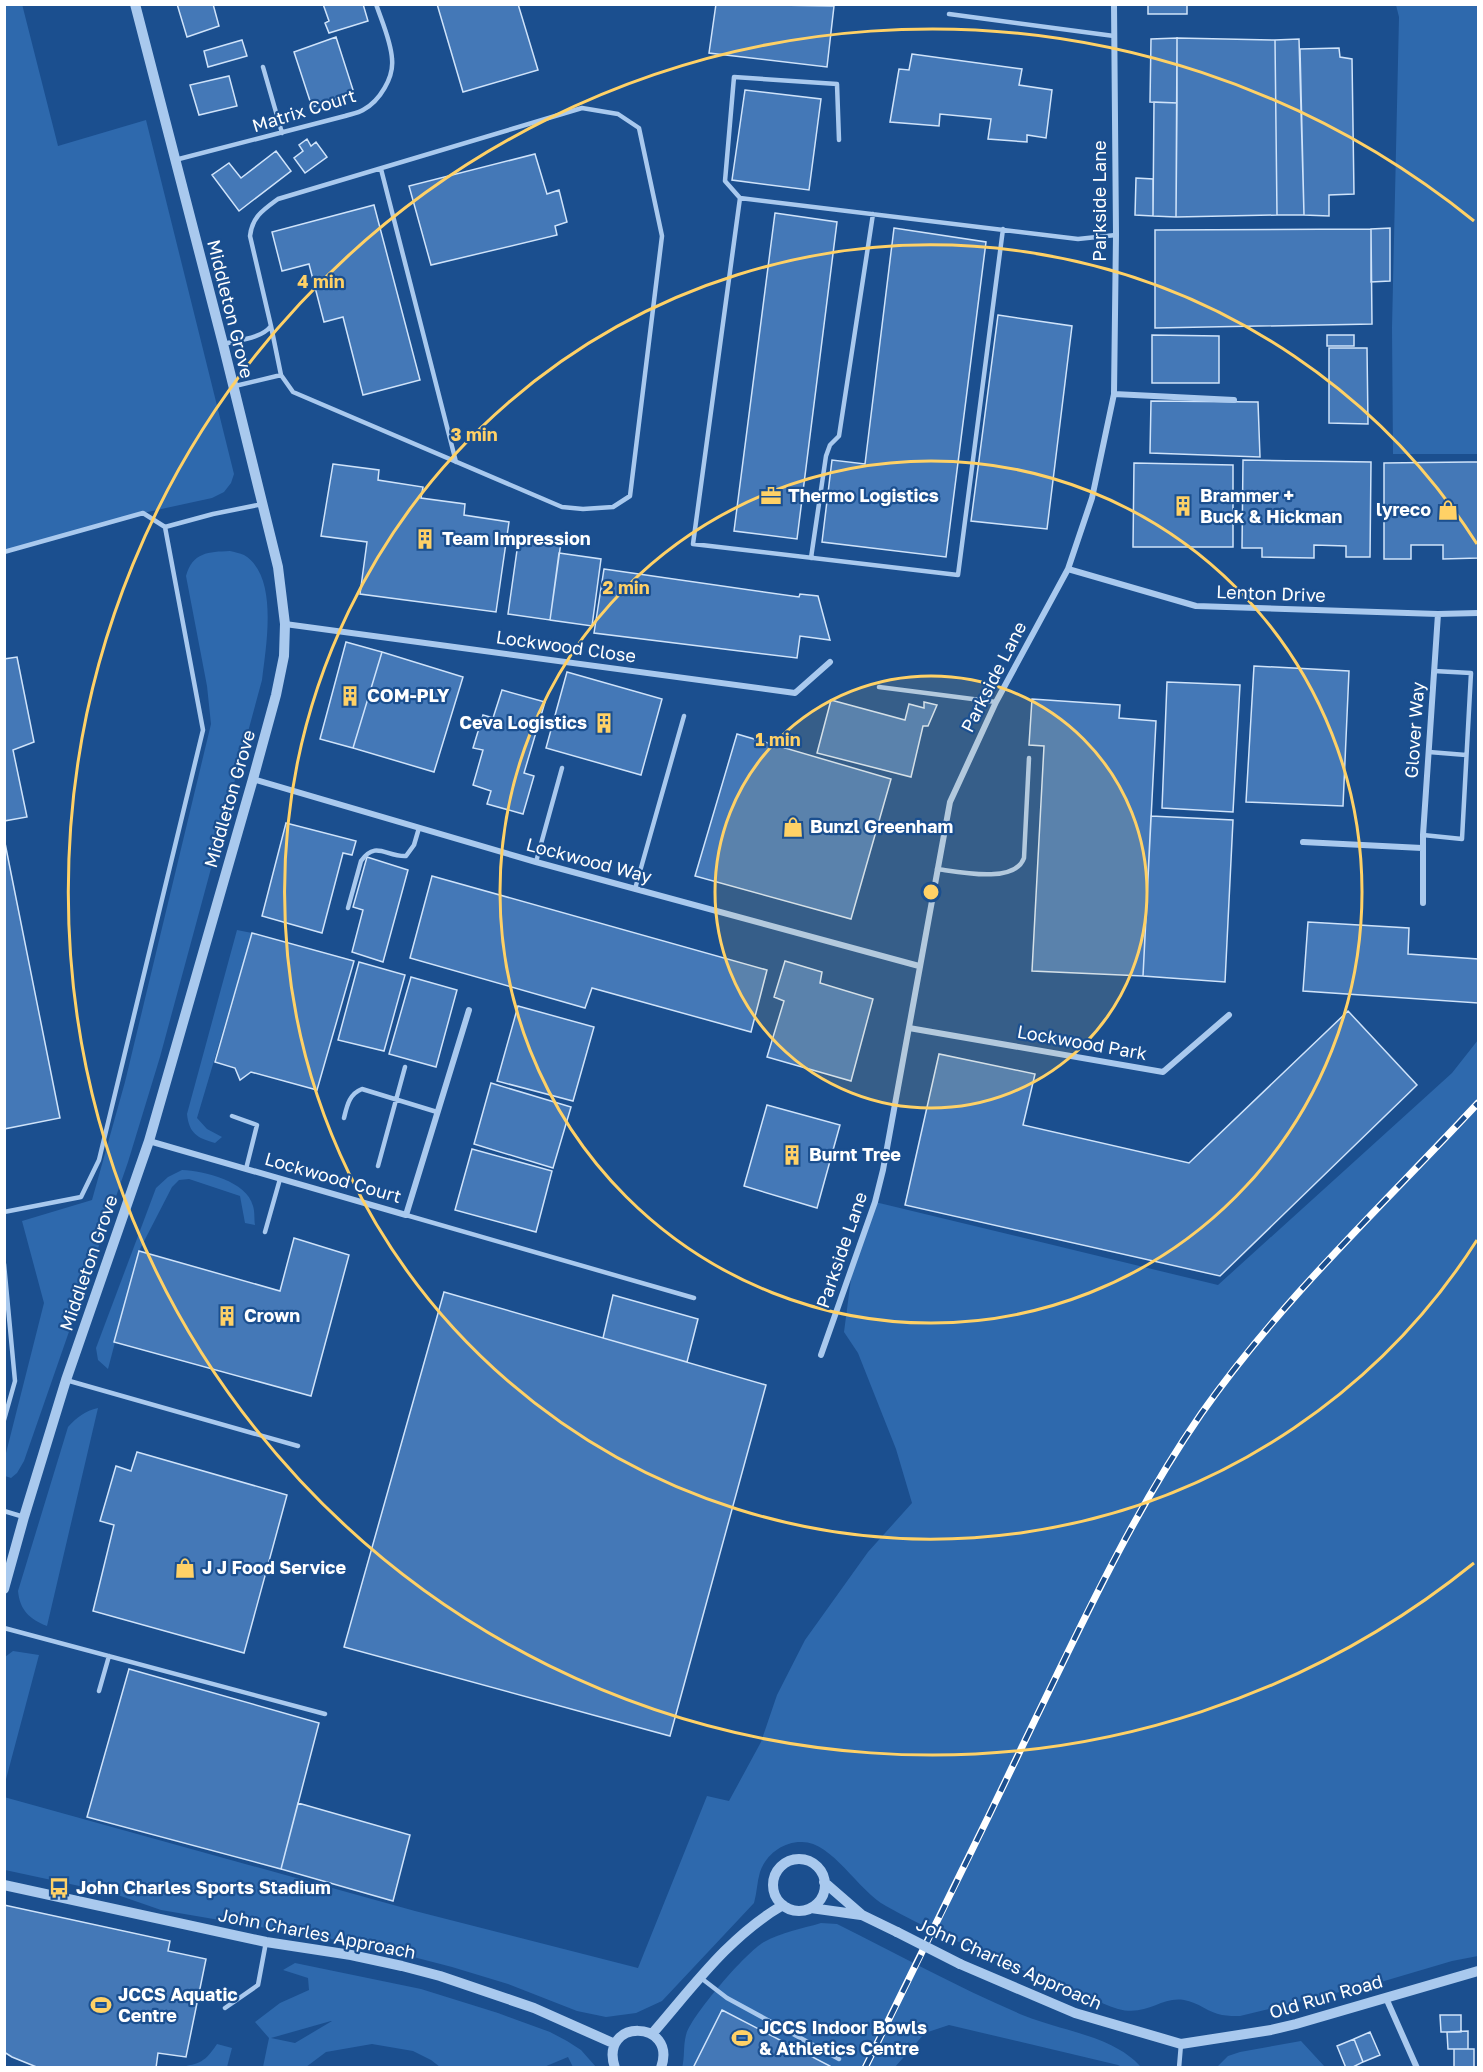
<svg xmlns="http://www.w3.org/2000/svg" width="1483" height="2072" font-family="'Golos Text',sans-serif">
<style>
.green{fill:#2e69ad;fill-rule:evenodd}
.building{fill:#4478b7;stroke:#cfe3fa;stroke-width:1.5}
.lines{fill:none;stroke-linecap:round;stroke-linejoin:round}
.service{stroke:#a9c9ee;stroke-width:4.5}
.minor{stroke:#a9c9ee;stroke-width:6}
.tertiary{stroke:#a9c9ee;stroke-width:10}
.rail-casing{stroke:#fff;stroke-width:7}
.rail{stroke:#1b4f8f;stroke-width:4.5;stroke-dasharray:14;stroke-linecap:butt}
.tertiary-bridge{stroke:#a9c9ee;stroke-width:10}
.ring{fill:none;stroke:#ffd166;stroke-width:3}
.labels{text-anchor:middle;stroke-width:4.5;stroke-linejoin:round;paint-order:stroke}
.street-label{font-size:18px;fill:#fff;stroke:#1b4f8f}
.poi-label{font-size:18px;font-weight:bold;fill:#fff;stroke:#1b4f8f;text-anchor:start}
.centre{fill:#ffd166;stroke:#1b4f8f;stroke-width:3}
.ring-label{font-size:18px;text-anchor:middle;font-weight:bold;fill:#ffd166;stroke:#1b4f8f;stroke-width:4.5;stroke-linejoin:round;paint-order:stroke}
</style>
<rect width="100%" height="100%" fill="#1b4f8f"/>
<path class="green" d="M22,4L58,146L146,120L234,474L231,483L224,492L212,498L143,513L5,552L4,5Z
M1396,5H1478V454H1393L1392,328L1399,17Z
M230,551C234,552 240,553 244,555C279,576 266,646 262,680L160,1057L128,1162L24,1461L17,1473L11,1478L5,1476V1457L44,1303L22,1221L92,1200L125,1082L211,724L207,686L186,576C193,552 208,552 230,551Z
M237,930L252,933L197,1118L207,1129L222,1137L215,1143C197,1138 189,1133 187,1114Z
M1478,1040V1956L1452,1961L1381,1982L1240,2016C1234,2016 1228,2016 1222,2015C1209,2013 1198,2002 1184,2000C1161,1996 1147,2017 1118,2009C1108,2006 1098,2001 1089,1997C1062,1987 1035,1976 1009,1964C969,1946 924,1928 886,1906C857,1890 832,1841 801,1842C782,1842 766,1855 760,1872C757,1882 757,1892 754,1903L662,2001L636,2013L606,2017L577,2011L508,1984L452,1967L371,1946L161,1910L112,1893L5,1870L4,1797L415,1911L638,1968L707,1796L729,1801L761,1742L777,1695L805,1640L868,1552L912,1503L896,1449L858,1353L844,1332L852,1271L875,1202L1218,1285L1452,1073Z
M182,1170C204,1171 247,1181 253,1206C255,1212 254,1219 255,1225L245,1223L240,1196L189,1179L179,1180L172,1187L139,1251L108,1369L98,1360L96,1348L156,1188L168,1177Z
M98,1408L47,1626C29,1619 20,1610 18,1591L68,1427C77,1417 85,1411 98,1408Z
M13,1651L39,1655L5,1783V1657Z
M821,1923L837,1924C899,1955 961,1989 1025,2016C1062,2031 1114,2036 1141,2067H1122L1118,2065L949,2025L925,2033L895,2067H829L722,2011L693,2067L682,2068C685,2057 683,2046 686,2035C691,2016 746,1952 764,1942C782,1932 801,1929 821,1923Z
M295,1963L421,1989L498,2013L550,2032L567,2041L581,2050L596,2067H573L568,2057L544,2067H440L431,2060L413,2051L372,2044L326,2052L306,2067H263L269,2038L255,2022L280,2003L309,1990L308,1978L283,1970ZM332,2021L295,2043L271,2038L331,2021Z
M1301,2041L1325,2067H1217L1228,2056L1240,2052Z
M217,2044L232,2048L227,2067H179C200,2064 205,2062 217,2044Z"/>
<path class="building" d="M177,4H213L219,26L187,37Z
M323,4H363L368,21L329,33L325,23L329,21Z
M437,4H518L538,70L463,92Z
M716,4L834,6L827,67L709,53Z
M1148,4H1187V14H1148Z
M336,37L354,93L312,107L294,52Z
M1177,38V103L1150,102L1151,39Z
M1177,38L1275,40L1277,215L1176,217Z
M1299,39L1304,215H1277L1275,40Z
M242,40L247,56L208,67L204,51Z
M1339,48L1340,57L1352,59L1354,194L1329,195V216L1304,215L1300,49Z
M912,54L1022,69L1019,85L1052,90L1046,138L1027,135V142L988,139L991,119L940,114L939,126L890,122L899,69L909,70Z
M229,76L237,106L199,115L190,85Z
M745,90L821,99L809,190L732,180Z
M1154,102L1177,103L1176,217L1153,216Z
M307,139L311,146L316,142L327,157L305,173L294,158L303,151L299,145Z
M276,151L291,171L239,211L212,175L229,163L241,178Z
M535,154L547,194L559,190L567,222L555,226L557,235L431,265L409,186Z
M1136,178L1153,179V216L1135,215Z
M374,205L420,380L363,395L343,317L324,322L309,264L282,271L272,232Z
M775,213L837,222L797,539L734,531Z
M894,228L986,242L946,557L822,542L832,460L865,464Z
M1390,228V281L1371,282V229Z
M1371,229L1372,324L1155,328V230Z
M998,315L1072,326L1047,529L971,521Z
M1152,335L1219,336V383H1152Z
M1327,335H1354V346H1327Z
M1329,348H1367L1368,424L1329,423Z
M1151,401L1258,402L1260,457L1150,453Z
M1243,460L1371,462L1370,557H1346V546L1314,545V558L1262,557V548H1242Z
M1468,462H1478V558L1443,559V545H1411V559H1384V463Z
M1134,463L1233,465V547H1133Z
M333,464L379,470L378,480L423,487L421,498L465,504L464,515L509,522L496,612L360,594L367,542L321,536Z
M519,536L561,542L550,620L508,614Z
M559,553L601,559L592,626L550,620Z
M604,569L799,597L800,594L818,596L830,640L800,636L797,658L594,633Z
M346,642L382,652L353,748L320,739Z
M382,652L463,677L434,772L353,748Z
M17,657L34,742L13,750L27,817L4,821V659Z
M1254,666L1349,671L1343,806L1246,802Z
M567,672L662,699L641,775L546,748Z
M1167,682L1240,685L1233,812L1162,808Z
M502,690L545,702L524,773L534,776L523,814L487,804L491,791L473,785L483,750L473,748L483,715L493,718Z
M1032,699L1120,705L1119,718L1156,721L1143,976L1032,971L1044,746L1029,745Z
M831,700L905,720L909,704L924,708V702L937,705L928,726H923L911,777L817,753Z
M737,734L891,779L851,919L695,876Z
M1151,816L1233,820L1225,982L1143,976Z
M286,823L356,841L352,855L343,853L322,933L262,916Z
M4,838L60,1118L4,1129Z
M367,857L408,870L383,962L352,952L363,910L353,907Z
M432,876L767,970L751,1032L592,988L585,1008L410,958Z
M1308,922L1409,928L1408,954L1478,959V1003L1303,991Z
M252,933L354,961L317,1090L251,1072L240,1080L235,1068L215,1062Z
M785,961L822,972L820,983L873,999L851,1081L767,1057L784,1001L774,997Z
M359,962L405,975L384,1051L338,1040Z
M411,977L457,990L436,1067L389,1054Z
M518,1006L594,1027L573,1101L497,1081Z
M1348,1011L1417,1085L1220,1276L905,1205L939,1054L1035,1074L1023,1125L1189,1163Z
M491,1083L571,1107L553,1168L474,1144Z
M767,1105L840,1125L817,1208L744,1186Z
M472,1149L552,1171L536,1232L455,1210Z
M294,1238L349,1255L311,1396L114,1342L139,1251L280,1291Z
M444,1292L766,1385L670,1736L344,1647Z
M613,1295L698,1319L687,1362L603,1338Z
M137,1452L287,1495L244,1653L93,1611L114,1525L100,1521L116,1466L131,1471Z
M129,1669L319,1723L281,1869L87,1817Z
M298,1803L410,1835L393,1901L281,1869Z
M4,1905L170,1941L168,1951L206,1959L186,2057L158,2053L156,2068H39L12,2057L4,2052Z
M722,2010L830,2066L829,2068H693Z
M1440,2015H1461V2032H1441Z
M1468,2031V2049H1448L1447,2032Z
M1370,2032L1380,2055L1363,2062L1354,2039Z
M1354,2039L1363,2062L1351,2068H1346L1337,2046Z
M1454,2049H1474V2067H1454Z"/>
<g class="lines">
<path class="service" d="M949,14L1114,36
M263,67L282,133
M839,140L837,84L734,77L725,181L740,198L1078,239L1116,235
M175,160L345,116C351,114 358,113 363,110C380,101 394,77 392,59C391,41 382,22 376,4
M381,169L456,462
M740,198L693,544L958,575L1003,229
M271,326L281,375
M223,344C238,340 261,339 271,326L250,236C252,217 263,210 278,199L582,108L618,114L639,128L662,236L630,496L613,507L583,509L562,507L293,392L281,375L235,386
M165,527L213,514L263,504
M4,552L143,513L165,527L203,730L99,1160L81,1197L4,1212
M811,558L826,456L830,445L839,436L873,214
M879,687L996,702
M1429,752L1466,755
M1423,835L1462,839L1471,673L1434,671
M536,862L562,768
M937,869C959,872 1015,884 1024,858L1029,758
M635,889L684,716
M348,908L361,861C376,840 386,857 406,856L414,845L419,828
M232,1116L257,1125L246,1169
M344,1118C347,1106 349,1094 362,1089L437,1112
M378,1166L405,1067
M406,1215L694,1298
M265,1232L280,1179
M4,1264L15,1381L4,1420
M66,1380L298,1446
M4,1511L24,1517
M4,1628L325,1714
M99,1691L109,1656
M701,1978L727,1998L839,2059
M225,2008L258,1985L266,1942
M1179,2068L1181,2044"/>
<path class="minor" d="M1114,394L1234,400
M1068,569L1196,606L1438,614L1478,613
M285,624L795,693L830,662
M253,779L536,862L919,966
M1303,842L1422,848
M1423,903V835L1438,614
M909,1028L1163,1072L1229,1015
M149,1141L406,1215L469,1010
M821,1355L875,1202L883,1170L950,802L996,702L1068,569L1092,498L1114,394L1116,235L1114,4
M1386,1998L1417,2068"/>
<path class="tertiary" d="M4,1589L24,1517L66,1380L149,1141L253,779L276,695L284,656L285,624L278,567L223,344L135,4
M773 1885a26 26 0 1 1 52 0a26 26 0 1 1-52 0Z
M824,1882L862,1915L897,1932
M4,1885L266,1942L351,1955L402,1966L440,1976L534,2008L615,2044
M811,1908L861,1915
M960,1964L1075,2013L1181,2044L1271,2030L1296,2024L1478,1971
M652,2034C692,1988 729,1936 783,1905
M615,2068C598,2018 678,2019 661,2068"/>
<g class="rail-casing">
<path id="rail" d="M865,2068C922,1953 978,1839 1033,1724C1084,1619 1134,1511 1201,1414C1281,1300 1384,1204 1478,1103"/>
</g>
<use href="#rail" class="rail"/>
<path class="tertiary-bridge" d="M897,1932L960,1964"/>
</g>
<circle cx="931" cy="892" r="216" fill="#ffd166" fill-opacity=".12"/>
<g class="ring">
<circle cx="931" cy="892" r="216"/>
<circle cx="931" cy="892" r="431"/>
<path d="M1477 1240A647 647 0 1 1 1477 544"/>
<path d="M1474 1563A863 863 0 1 1 1474 221"/>
</g>
<defs>
<g id="office-bare" transform="scale(1.62)"><path d="M-6-3h4V-5.5h4V-3h4V5H-6ZM-1-4.5V-3h2v-1.5ZM-6 0V1H6V0Z" fill="#ffd166" stroke="#1b4f8f" stroke-width="2.5" paint-order="stroke"/></g>
<g id="building-bare" transform="scale(1.62)"><path d="M-4-6H4V6H1V3H-1V6H-4ZM-2.5-4.3h1.7v1.8h-1.7ZM.8-4.3h1.7v1.8H.8ZM-2.5-1h1.7V.8h-1.7ZM.8-1h1.7V.8H.8Z" fill="#ffd166" stroke="#1b4f8f" stroke-width="2.5" paint-order="stroke"/></g>
<g id="shop-bare" transform="scale(1.62)"><path d="M-5-2.5h2.3a2.7 3.5 0 0 1 5.4 0H5L5.5 6h-11ZM-1.5-2.5h3a1.5 2.3 0 0 0-3 0Z" fill="#ffd166" stroke="#1b4f8f" stroke-width="2.5" paint-order="stroke"/></g>
<g id="bus-bare" transform="scale(1.62)"><path d="M-5-6H5V4H4V6H2V4H-2V6H-4V4H-5ZM-3.5-4V0h7V-4ZM-3.5 1.2v1.5H-2V1.2ZM2 1.2v1.5H3.5V1.2Z" fill="#ffd166" stroke="#1b4f8f" stroke-width="2.5" paint-order="stroke"/></g>
<g id="stadium-bare" transform="scale(1.62)"><path d="M0-5a6.5 5 0 1 0 0 10a6.5 5 0 1 0 0-10ZM-3.5-1.8h7v3.6h-7Z" fill="#ffd166" stroke="#1b4f8f" stroke-width="2.5" paint-order="stroke"/></g>
</defs>
<g fill-rule="evenodd">
<use href="#office-bare" x="771" y="496"/>
<use href="#building-bare" x="1183" y="506"/>
<use href="#shop-bare" x="1448" y="510"/>
<use href="#building-bare" x="425" y="539"/>
<use href="#building-bare" x="350" y="696"/>
<use href="#building-bare" x="604" y="723"/>
<use href="#shop-bare" x="793" y="827"/>
<use href="#building-bare" x="792" y="1155"/>
<use href="#building-bare" x="227" y="1316"/>
<use href="#shop-bare" x="185" y="1568"/>
<use href="#bus-bare" x="59" y="1888"/>
<use href="#stadium-bare" x="101" y="2005"/>
<use href="#stadium-bare" x="742" y="2038"/>
</g>
<g class="labels">
<g class="street-label">
<text transform="translate(304 111) rotate(-17)" y="6">Matrix Court</text>
<text transform="translate(1100 201) rotate(-90)" y="6">Parkside Lane</text>
<text transform="translate(230 309) rotate(76)" y="6">Middleton Grove</text>
<text transform="translate(1271 594) rotate(2)" y="6">Lenton Drive</text>
<text transform="translate(566 647) rotate(8)" y="6">Lockwood Close</text>
<text transform="translate(994 677) rotate(-63)" y="6">Parkside Lane</text>
<text transform="translate(1415 730) rotate(-86)" y="6">Glover Way</text>
<text transform="translate(230 799) rotate(-74)" y="6">Middleton Grove</text>
<text transform="translate(589 861) rotate(15)" y="6">Lockwood Way</text>
<text transform="translate(1082 1043) rotate(10)" y="6">Lockwood Park</text>
<text transform="translate(333 1178) rotate(16)" y="6">Lockwood Court</text>
<text transform="translate(842 1250) rotate(-71)" y="6">Parkside Lane</text>
<text transform="translate(89 1263) rotate(-71)" y="6">Middleton Grove</text>
<text transform="translate(317 1934) rotate(11)" y="6">John Charles Approach</text>
<text transform="translate(1009 1964) rotate(24)" y="6">John Charles Approach</text>
<text transform="translate(1326 1997) rotate(-16)" y="6">Old Run Road</text>
</g>
<g class="poi-label">
<text x="788" y="502">Thermo Logistics</text>
<text x="1200" y="502">Brammer +<tspan x="1200" dy="21">Buck &amp; Hickman</tspan></text>
<text x="1431" y="516" text-anchor="end">lyreco</text>
<text x="442" y="545">Team Impression</text>
<text x="367" y="702">COM-PLY</text>
<text x="587" y="729" text-anchor="end">Ceva Logistics</text>
<text x="810" y="833">Bunzl Greenham</text>
<text x="809" y="1161">Burnt Tree</text>
<text x="244" y="1322">Crown</text>
<text x="202" y="1574">J J Food Service</text>
<text x="76" y="1894">John Charles Sports Stadium</text>
<text x="118" y="2001">JCCS Aquatic<tspan x="118" dy="21">Centre</tspan></text>
<text x="759" y="2034">JCCS Indoor Bowls<tspan x="759" dy="21">&amp; Athletics Centre</tspan></text>
</g>
</g>
<circle cx="931" cy="892" r="9" class="centre"/>
<g class="ring-label">
<text x="321" y="288">4 min</text>
<text x="474" y="441">3 min</text>
<text x="626" y="594">2 min</text>
<text x="778" y="746">1 min</text>
</g>
<rect width="1483" height="2072" fill="none" stroke="#ffffff" stroke-width="12"/>
</svg>
